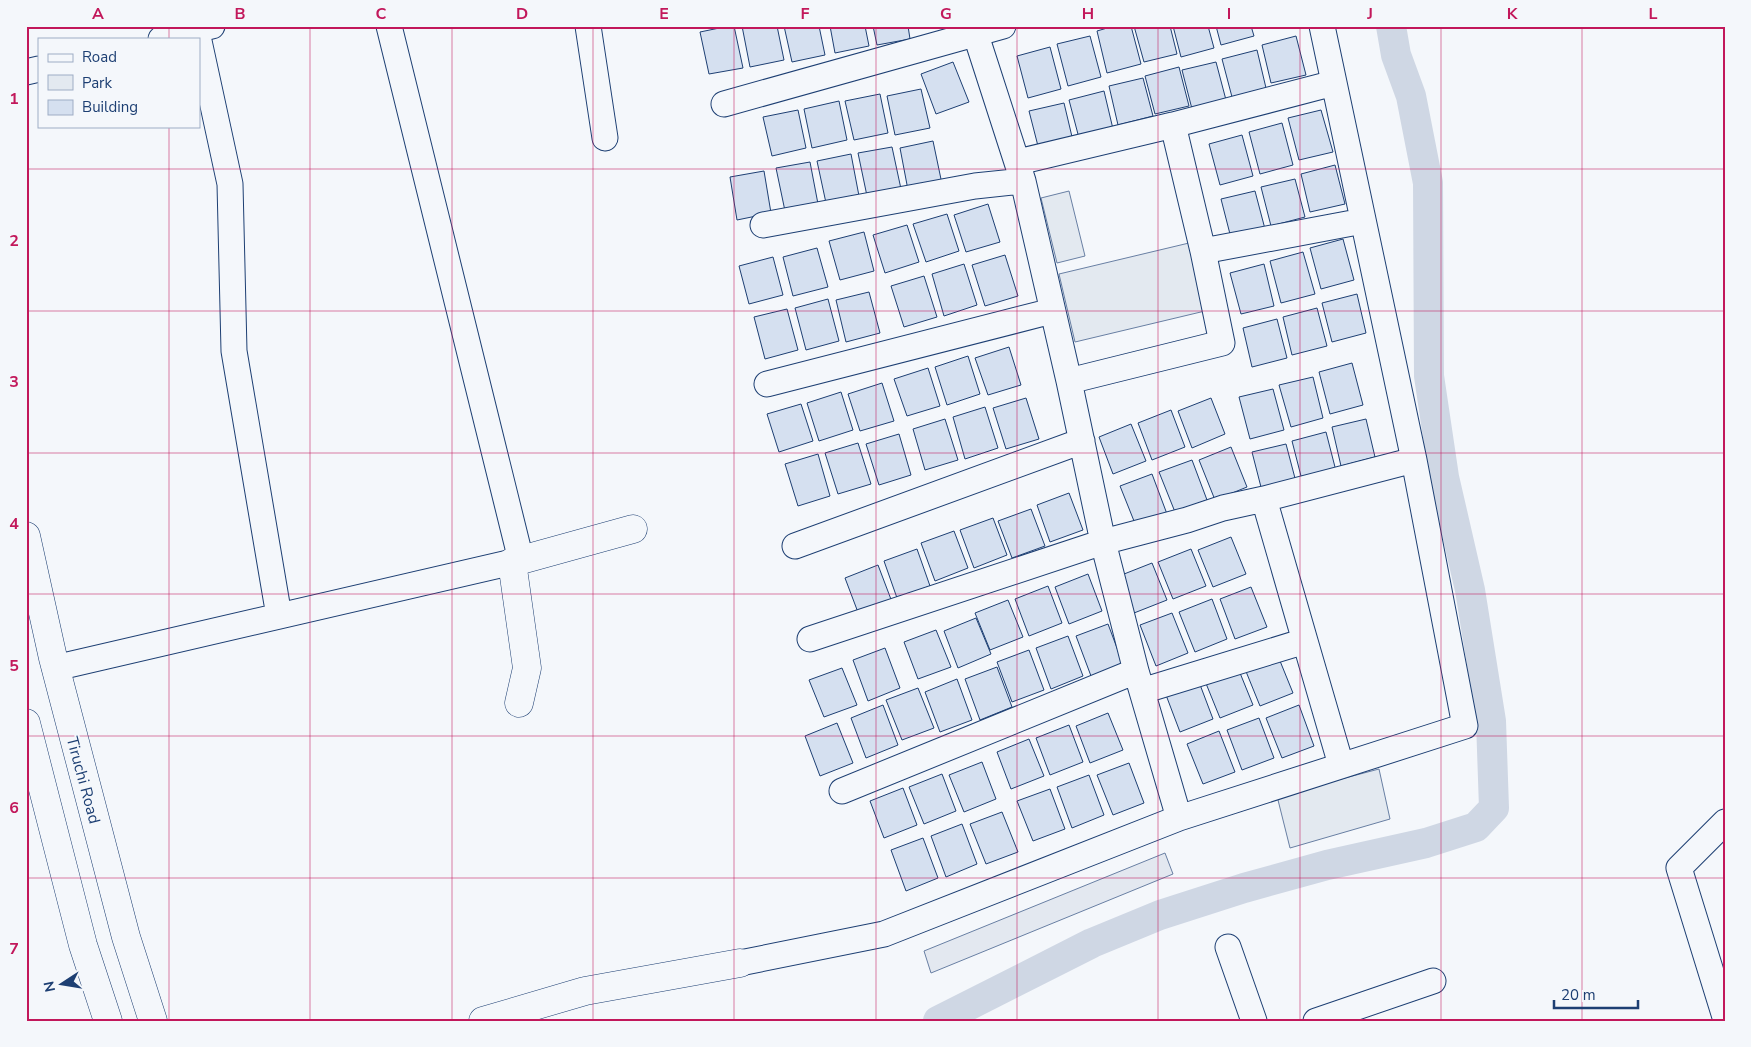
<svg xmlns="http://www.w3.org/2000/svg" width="1751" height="1047" font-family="'Nunito Sans',sans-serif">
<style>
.green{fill:#e3e9f0;stroke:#687fa3}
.parking{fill:#e3e8f0;stroke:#687fa3}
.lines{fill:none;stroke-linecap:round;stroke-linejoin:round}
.canal{stroke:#cfd7e4;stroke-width:30}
.building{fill:#d5e0f0;stroke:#1d3f73}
.street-casing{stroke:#1d3f73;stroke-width:27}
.secondary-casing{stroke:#1d3f73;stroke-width:29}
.highway-casing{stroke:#1d3f73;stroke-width:29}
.street{stroke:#f4f7fb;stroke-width:25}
.secondary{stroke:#f4f7fb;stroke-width:28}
.highway{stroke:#f4f7fb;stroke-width:28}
.grid{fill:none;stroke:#c2185b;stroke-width:1;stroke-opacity:0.55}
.labels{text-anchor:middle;stroke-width:4;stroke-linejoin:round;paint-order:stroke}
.street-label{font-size:16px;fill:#1d3f73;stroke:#f4f7fb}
.neatline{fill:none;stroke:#c2185b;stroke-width:2}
.grid-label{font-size:16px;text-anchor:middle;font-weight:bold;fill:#c2185b}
</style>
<rect width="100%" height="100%" fill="#f4f7fb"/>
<path class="green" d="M1069,191L1085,256L1057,263L1041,198Z
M1189,243L1205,311L1075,342L1059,274Z
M1379,769L1390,819L1290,848L1277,796Z"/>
<path class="parking" d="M1165,853L1173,874L931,973L924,951Z"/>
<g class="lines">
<path class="canal" d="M938,1021L1092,943L1160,915L1244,888L1327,865L1426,843L1476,827L1494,808L1491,721L1470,590L1444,477L1429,376L1428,183L1411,96L1396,55L1391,26"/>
</g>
<path class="building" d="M729,26H734L743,68L709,74L700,32Z
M742,26H777L784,60L750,67Z
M784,26H819L825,55L792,62Z
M830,26H865L869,46L835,53Z
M873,26H908L910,39L877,45Z
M1114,26H1131L1141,64L1107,73L1097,31Z
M1134,26H1170L1177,54L1144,62Z
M1173,26H1208L1214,48L1181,57Z
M1216,26H1251L1254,36L1221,45Z
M1090,36L1101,77L1068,86L1057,44Z
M1296,36L1306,75L1271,83L1262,45Z
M1050,47L1061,89L1028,98L1017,56Z
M1257,50L1266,88L1232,97L1222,59Z
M953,62L969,102L936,114L921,74Z
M1216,62L1226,100L1192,109L1182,70Z
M1179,67L1189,106L1155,114L1145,76Z
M1143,78L1153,116L1118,125L1109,86Z
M921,89L930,128L895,135L887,96Z
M1104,91L1113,129L1079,138L1069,100Z
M880,94L888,133L854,140L845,101Z
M839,101L847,140L812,148L804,109Z
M1064,103L1073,141L1039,150L1029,111Z
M798,110L806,148L772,156L763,117Z
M1321,110L1333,152L1299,160L1288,118Z
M1282,123L1293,165L1260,174L1249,132Z
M1242,135L1253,176L1220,185L1209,144Z
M933,141L942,184L908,190L900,148Z
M892,147L901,189L867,196L858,153Z
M851,154L859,196L826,203L817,161Z
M810,162L818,204L785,211L776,168Z
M1335,165L1345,204L1310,212L1301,174Z
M764,171L771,213L737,220L730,177Z
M1295,179L1305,217L1271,226L1261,187Z
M1255,191L1265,229L1231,238L1221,199Z
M988,204L1000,242L966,252L954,215Z
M947,214L959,251L926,262L913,224Z
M907,225L919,262L885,273L873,235Z
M864,232L874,271L840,280L829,241Z
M1343,239L1354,280L1321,289L1310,248Z
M817,248L828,287L793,296L783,257Z
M1303,252L1315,294L1281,303L1270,261Z
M1005,255L1018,296L985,306L972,265Z
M773,257L783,295L749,304L739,266Z
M964,264L977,305L944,316L932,274Z
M1264,264L1274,306L1241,314L1230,273Z
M924,276L937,317L904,327L891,286Z
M869,292L880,333L846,342L836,300Z
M1357,294L1366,333L1332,342L1322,303Z
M828,299L839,341L806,350L795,308Z
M1317,308L1327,346L1292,355L1283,317Z
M787,309L798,350L765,359L754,317Z
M1277,319L1287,358L1252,367L1243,328Z
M1009,347L1021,385L988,395L975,358Z
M968,356L980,394L947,405L935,367Z
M1352,363L1363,405L1330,414L1319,372Z
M928,368L940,406L907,416L894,379Z
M1313,377L1323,418L1291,427L1279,385Z
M882,383L894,421L860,431L848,394Z
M1273,389L1284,430L1250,439L1239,397Z
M841,392L853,430L819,441L807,403Z
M1026,398L1039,439L1006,449L993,408Z
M1211,398L1225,434L1192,448L1178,411Z
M801,404L813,441L779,452L767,414Z
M985,407L998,448L965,459L953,417Z
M1171,410L1185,447L1152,460L1138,423Z
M945,419L958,460L925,470L913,429Z
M1366,419L1375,457L1341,466L1332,427Z
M1131,424L1146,461L1113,474L1099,437Z
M1326,432L1336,471L1302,480L1292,441Z
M899,434L911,475L879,485L866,444Z
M858,443L871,484L838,494L825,453Z
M1286,444L1296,482L1262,491L1252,452Z
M1231,447L1247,487L1215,500L1199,460Z
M818,454L830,496L798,506L785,464Z
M1192,460L1207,500L1175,512L1159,472Z
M1152,474L1167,514L1136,526L1120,486Z
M1069,493L1083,530L1050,542L1037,505Z
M1031,509L1045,546L1012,558L998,521Z
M993,518L1007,555L974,568L960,530Z
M954,531L968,568L935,581L921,543Z
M1231,537L1246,574L1213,587L1198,550Z
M917,549L930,586L897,598L884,561Z
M1191,549L1206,586L1173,599L1158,562Z
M1152,563L1167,600L1134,613L1119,576Z
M878,565L892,602L859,615L845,578Z
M1088,574L1102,611L1069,624L1055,587Z
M1048,586L1062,623L1029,636L1015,599Z
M1251,587L1267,627L1235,639L1220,599Z
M1212,599L1227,639L1195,652L1179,612Z
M1008,600L1023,637L990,650L975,613Z
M1172,613L1188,653L1156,666L1140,625Z
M976,618L991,654L958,668L944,631Z
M1108,624L1123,664L1091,676L1076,636Z
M936,630L951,667L918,679L904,642Z
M1068,636L1083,676L1051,689L1036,648Z
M885,648L900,688L868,701L853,660Z
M1029,650L1044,690L1012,702L997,662Z
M1278,656L1293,693L1260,706L1245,669Z
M997,667L1012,707L980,720L965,679Z
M842,668L857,705L824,717L809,680Z
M1238,668L1253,705L1220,718L1205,681Z
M957,679L972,720L940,732L925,692Z
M1199,682L1213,719L1180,732L1166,695Z
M918,688L934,728L902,740L886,700Z
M883,705L898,745L866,758L851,718Z
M1299,705L1314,746L1282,758L1266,718Z
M1108,713L1123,750L1090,763L1076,726Z
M1259,718L1274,758L1242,770L1227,730Z
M837,723L853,763L820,776L805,736Z
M1069,725L1083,762L1050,775L1036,738Z
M1219,731L1235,772L1203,784L1187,744Z
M1029,739L1044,776L1011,789L997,752Z
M982,762L996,799L964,812L949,775Z
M1129,763L1144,803L1113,815L1097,775Z
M942,774L956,811L924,824L909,787Z
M1089,775L1104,815L1072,828L1057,787Z
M903,788L917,825L884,838L870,801Z
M1050,789L1065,829L1033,841L1017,801Z
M1002,812L1018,852L986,864L970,824Z
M962,824L977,864L946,877L931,836Z
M923,838L938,878L906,891L891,850Z"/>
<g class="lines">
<g class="street-casing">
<path id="street" d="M588,26L605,138
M161,39L212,26
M199,41L230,184L234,351L279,616
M26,72L39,69
M724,104L1003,26
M1173,125L1334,83
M1018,162L1173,125L1203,251L1363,221
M763,225L975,186L1023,181
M1069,381L1222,343L1203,251
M767,384L1052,311
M795,546L1082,441
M810,639L1103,542L1187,520L1223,508L1264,499
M1305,641L1264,499L1414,460
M55,668L521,560L389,26
M1142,691L1305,641L1341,765
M842,791L1136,671
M1179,818L1465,726L1414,460L1322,26
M1725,822L1679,868L1725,1017
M1228,947L1254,1021
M740,963L884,934L1179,818L1136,671L1103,542L1069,381L1023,181L973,26
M1316,1021L1433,981"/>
</g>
<g class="secondary-casing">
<path id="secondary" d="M521,560L633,529
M512,562L527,668L519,703
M483,1021L585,991L740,963"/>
</g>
<g class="highway-casing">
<path id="highway" d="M26,536L53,658L126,937L153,1021
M26,723L83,945L108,1021"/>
</g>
<use href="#street" class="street"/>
<use href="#secondary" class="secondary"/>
<use href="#highway" class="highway"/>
</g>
<path class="grid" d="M169,26V39M310,26V1021M452,26V1021M593,26V1021M734,26V1021M876,26V1021M1017,26V1021M1158,26V1021M1300,26V1021M1441,26V1021M1582,26V1021M169,126V1021M26,169H1725M26,311H1725M26,453H1725M26,594H1725M26,736H1725M26,878H1725"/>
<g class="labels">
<g class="street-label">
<text transform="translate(84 780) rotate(75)" y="6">Tiruchi Road</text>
</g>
</g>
<rect width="1751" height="1047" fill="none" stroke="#f4f7fb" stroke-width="55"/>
<rect x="38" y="38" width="162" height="90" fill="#f4f7fb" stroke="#9eadc5"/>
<rect x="48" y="54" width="25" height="8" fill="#f4f7fb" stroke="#9eadc5"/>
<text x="82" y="62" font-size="15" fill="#1d3f73">Road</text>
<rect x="48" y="75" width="25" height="15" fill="#e3e9f0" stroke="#9eadc5"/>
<text x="82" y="88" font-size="15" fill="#1d3f73">Park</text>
<rect x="48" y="100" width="25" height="15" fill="#d5e0f0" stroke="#9eadc5"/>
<text x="82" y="112" font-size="15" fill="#1d3f73">Building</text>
<g transform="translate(62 984) rotate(258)" stroke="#f4f7fb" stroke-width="4" paint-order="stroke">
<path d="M0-4L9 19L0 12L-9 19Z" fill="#1d3f73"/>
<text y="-8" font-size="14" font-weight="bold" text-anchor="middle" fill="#1d3f73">N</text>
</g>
<path d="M1554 1000v8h84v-8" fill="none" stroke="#1d3f73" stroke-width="2.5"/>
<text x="1561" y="1000" font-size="15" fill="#1d3f73" stroke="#f4f7fb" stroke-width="4" paint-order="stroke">20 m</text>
<rect x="28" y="28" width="1696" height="992" class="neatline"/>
<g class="grid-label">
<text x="98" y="19">A</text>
<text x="240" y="19">B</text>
<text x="381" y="19">C</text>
<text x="522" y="19">D</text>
<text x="664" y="19">E</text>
<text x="805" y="19">F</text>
<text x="946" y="19">G</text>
<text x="1088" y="19">H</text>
<text x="1229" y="19">I</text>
<text x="1370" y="19">J</text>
<text x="1512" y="19">K</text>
<text x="1653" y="19">L</text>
<text x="14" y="104">1</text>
<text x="14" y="246">2</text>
<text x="14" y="387">3</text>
<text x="14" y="529">4</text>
<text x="14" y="671">5</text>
<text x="14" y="813">6</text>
<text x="14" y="954">7</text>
</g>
</svg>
